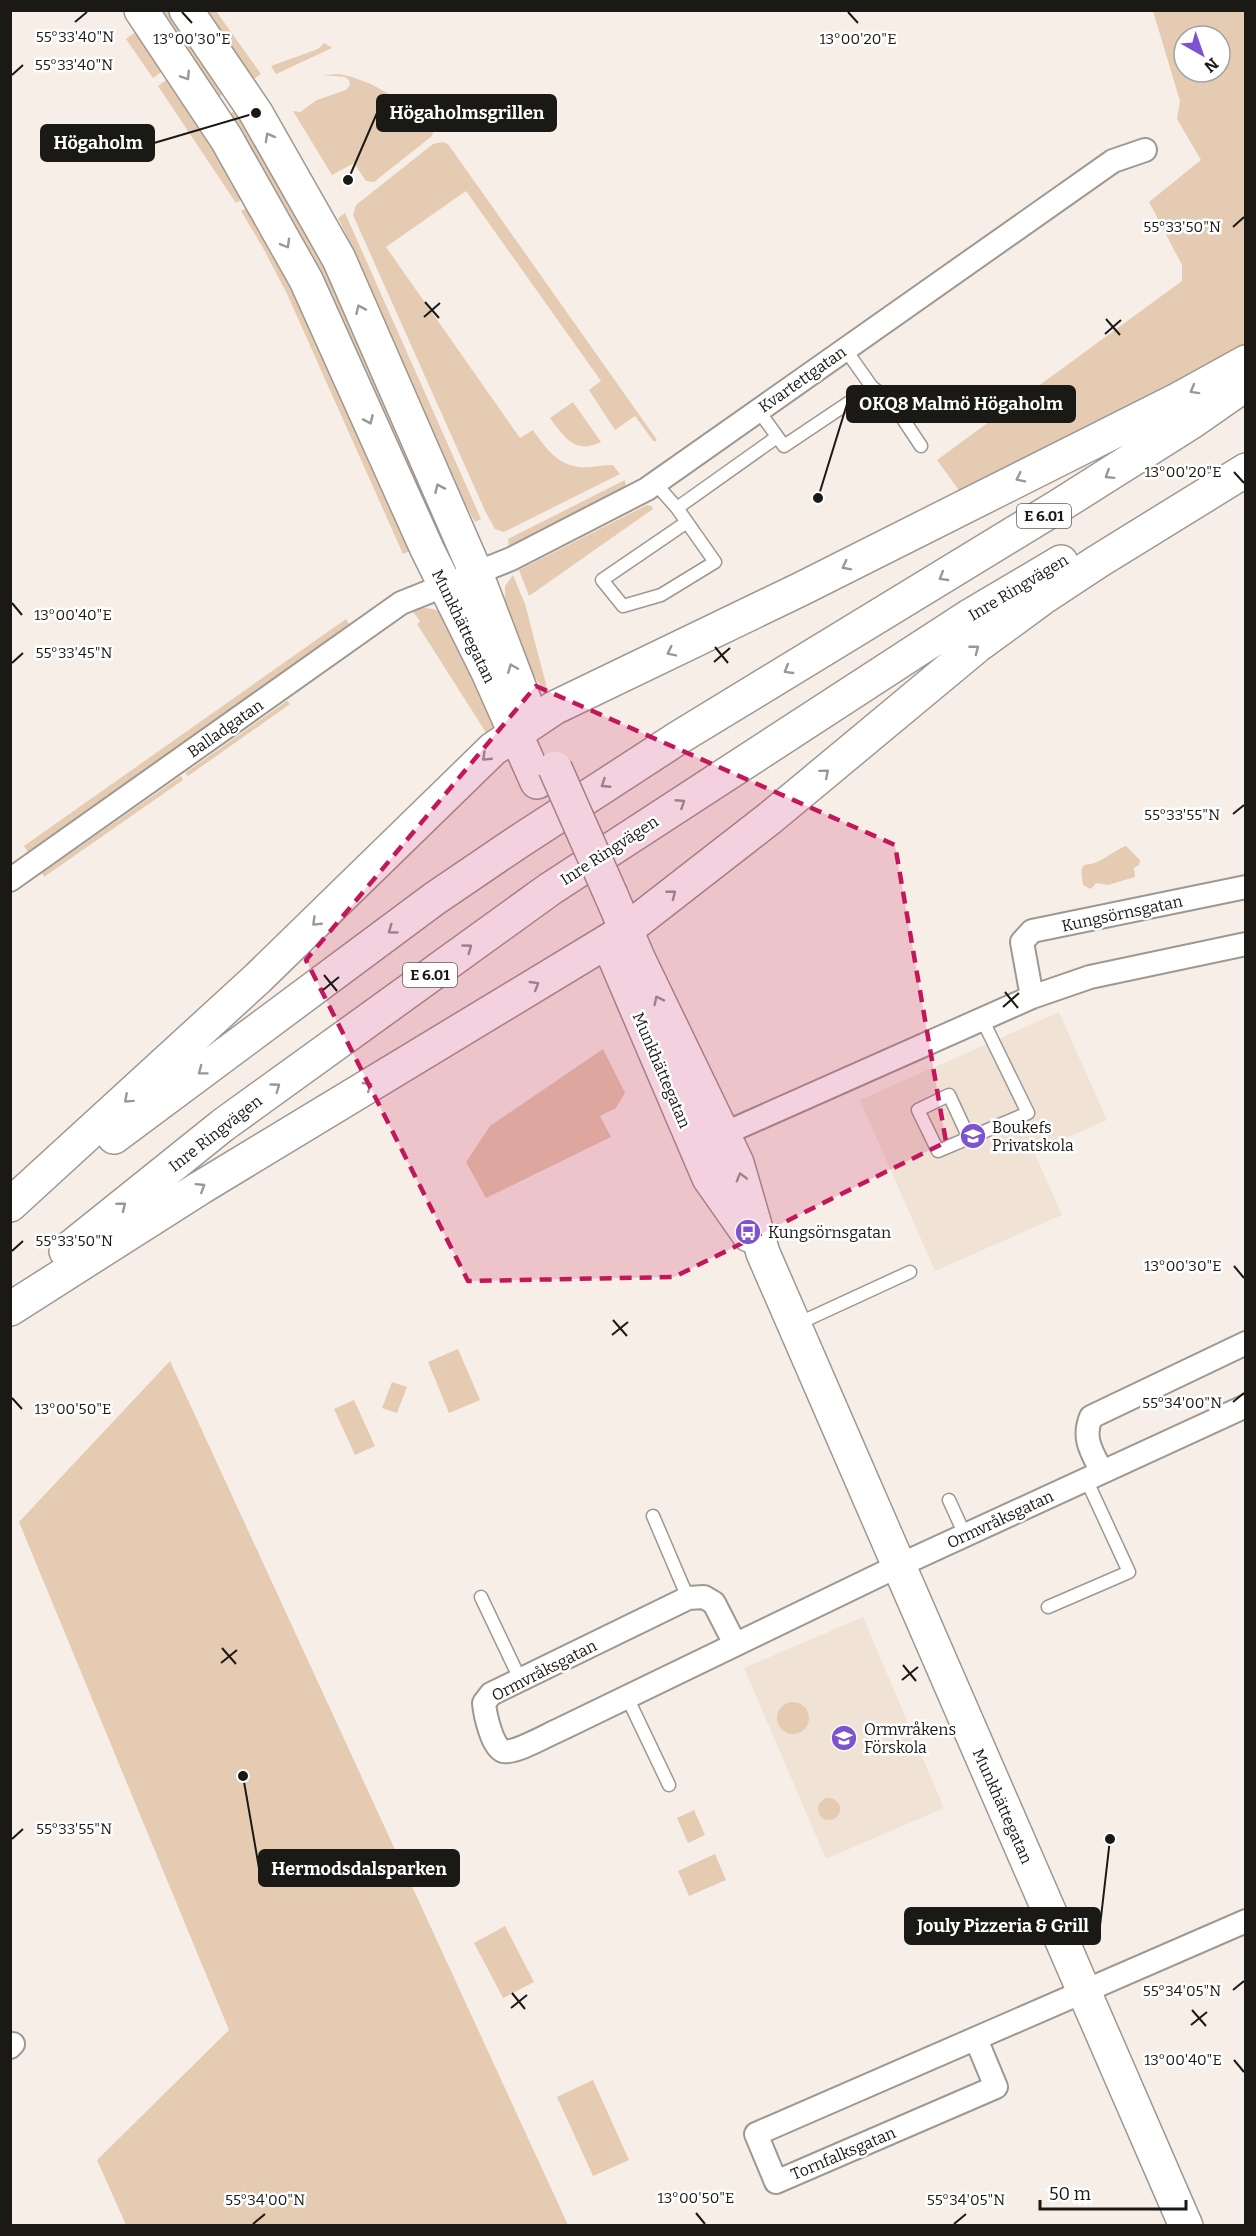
<svg xmlns="http://www.w3.org/2000/svg" width="1256" height="2236" font-family="Bitter,serif">
<style>
.built{fill:#f0e3d5}
.green{fill:#e4cbb1;fill-rule:evenodd}
.lines{fill:none;stroke-linecap:round;stroke-linejoin:round}
.lane-casing{stroke:#9f9891;stroke-width:15}
.street-casing{stroke:#9f9891;stroke-width:26}
.secondary-casing{stroke:#9f9891;stroke-width:36}
.highway-casing{stroke:#9f9891;stroke-width:36}
.lane{stroke:#fff;stroke-width:12}
.street{stroke:#fff;stroke-width:22}
.secondary{stroke:#fff;stroke-width:33}
.highway{stroke:#fff;stroke-width:33}
.secondary-bridge-casing{stroke:#9f9891;stroke-width:36;stroke-linecap:butt}
.secondary-bridge{stroke:#fff;stroke-width:33}
.oneway{stroke:#989896}
.marked{fill:#c2185b;fill-opacity:0.2;stroke:#c2185b;stroke-width:4.5;stroke-dasharray:12 8;stroke-linejoin:round}
.ticks{fill:none;stroke:#1b1916;stroke-width:2}
.labels{text-anchor:middle;stroke-width:5;stroke-linejoin:round;paint-order:stroke}
.shield{fill:#fff;stroke:#5f5e5c;stroke-width:1.5}
.shield-label{font-size:15px;font-weight:bold;fill:#1b1916}
.street-label{font-size:16px;fill:#1b1916;stroke:#fff}
.poi-label{font-size:16px;fill:#1b1916;stroke:#fff;text-anchor:start}
.ticks-label{font-size:15px;text-anchor:middle;fill:#1b1916;stroke:#fff;stroke-width:5;stroke-linejoin:round;paint-order:stroke}
.leader{fill:none;stroke:#1b1916;stroke-width:2}
.callout-dot{fill:#1b1916;stroke:#fff;stroke-width:2}
.callout{fill:#1b1916;stroke:#1b1916;stroke-width:2}
.callout-label{font-size:18px;text-anchor:middle;font-weight:bold;fill:#fff}
</style>
<rect width="100%" height="100%" fill="#f7efe7"/>
<path class="built" d="M1059,1012L1107,1120L1034,1152L1062,1215L935,1271L860,1100Z
M863,1617L944,1808L826,1859L744,1668Z"/>
<path class="green" d="M156,11H173L229,90L217,98Z
M205,11H216L261,74L254,79Z
M1153,11H1245V349L961,493L937,460L1182,281V265L1149,202L1201,160L1177,119L1180,101ZM1184,36H1220V72H1184Z
M137,31L165,69L153,78L126,39Z
M324,43L332,48L276,74L271,66L318,49Z
M339,74L352,77L371,84L399,100L429,108C435,117 435,127 432,136L374,182L366,181L354,163L332,175L293,111L300,112L317,100L346,90L350,85L349,80L345,77L323,75Z
M170,77L247,196L236,203L158,86Z
M240,107L293,196L450,535L438,541L228,115Z
M442,142L448,144L657,440L654,442L635,416L615,430L589,390L601,381L466,191L386,247L520,438L533,430C545,447 557,465 580,467C591,468 602,465 613,465L620,474L504,532L495,529L486,513L353,215L356,205L433,144Z
M252,204L271,241L412,550L403,554L287,294L262,246L241,211Z
M345,213L481,519L475,522L465,504L358,265L360,263L338,218Z
M573,402L601,442C575,455 564,437 550,418Z
M625,480L626,488L518,544L509,546L508,539Z
M647,505L652,506L653,509L529,596L519,570Z
M513,575L525,604L547,688L542,687L533,675L505,603V586Z
M420,608C426,608 432,608 438,611C457,625 485,702 496,727L492,742L417,624L420,621L413,612Z
M346,619L350,625L28,852L24,846Z
M287,701L290,704L188,776L185,773Z
M181,776L183,780L44,877L42,873Z
M1126,846L1140,860L1139,865L1134,868L1135,877L1108,885L1096,883L1091,889L1083,885C1078,856 1087,869 1101,860C1110,855 1116,850 1126,846Z
M603,1049L625,1093L616,1108L600,1116L611,1137L486,1198L466,1162L490,1126Z
M458,1349L480,1400L449,1413L428,1362Z
M170,1361L568,2225H126L97,2160L229,2030L19,1522Z
M392,1382L407,1387L397,1413L382,1408Z
M354,1400L375,1446L355,1455L334,1409Z
M777 1718a16 16 0 1 1 32 0a16 16 0 1 1-32 0Z
M818 1809a11 11 0 1 1 22 0a11 11 0 1 1-22 0Z
M694,1810L705,1835L688,1843L677,1818Z
M715,1854L726,1880L689,1896L678,1871Z
M505,1926L534,1982L503,1998L474,1943Z
M593,2080L629,2160L593,2176L557,2097Z"/>
<g class="lines">
<g class="lane-casing">
<path id="lane" d="M845,349L872,387L891,401L921,446
M758,410L784,446L872,387
M655,483L677,508L715,562L661,595L623,606L602,580L687,522
M677,508L777,437
M969,1138L949,1095L918,1110L938,1151L1028,1113L982,1019
M795,1325L910,1272
M949,1500L965,1535
M653,1516L688,1598
M481,1597L520,1679
M1048,1607L1129,1572L1086,1479
M627,1697L669,1785"/>
</g>
<g class="street-casing">
<path id="street" d="M10,880L401,603L511,559L647,489L1113,161L1145,150
M1032,997L1022,942L1032,931L1246,887
M710,1140L1032,997L1090,977L1246,944
M1102,1472C1092,1452 1082,1439 1091,1417L1246,1343
M735,1644L714,1603L704,1597L688,1598L491,1694L484,1703C485,1714 492,1747 503,1751C515,1754 549,1734 561,1729L898,1566L1246,1406
M976,2039L996,2087L776,2182L756,2134L1246,1921
M10,2047L13,2044"/>
</g>
<g class="secondary-casing">
<path id="secondary" d="M141,10L226,138L306,280L427,549L488,672L537,782
M186,10L256,113L339,259L476,573L530,715
M611,895L639,960L737,1163L763,1253L1186,2226
M614,956L709,1178L749,1235"/>
</g>
<g class="highway-casing">
<path id="highway" d="M114,1137L434,899L518,842L678,738L1057,507L1193,421L1246,384
M10,1205L258,978L493,749L554,708L801,589L1179,399L1246,362
M66,1251L223,1125L550,889L968,617L1061,562
M10,1309L200,1188L626,930L770,818L977,646L1044,597L1097,562L1246,470"/>
</g>
<use href="#lane" class="lane"/>
<use href="#street" class="street"/>
<use href="#secondary" class="secondary"/>
<use href="#highway" class="highway"/>
<g class="secondary-bridge-casing">
<path id="secondary-bridge" d="M555,768L611,895"/>
</g>
<use href="#secondary-bridge" class="secondary-bridge"/>
</g>
<defs><path id="oneway-chevron" d="M-2-3.5L2.5 0L-2 3.5" fill="none" stroke-width="1.6" stroke-linecap="round" stroke-linejoin="round" transform="scale(1.5)"/></defs>
<g class="oneway">
<use href="#oneway-chevron" transform="translate(186 76) rotate(57)"/>
<use href="#oneway-chevron" transform="translate(269 137) rotate(-119)"/>
<use href="#oneway-chevron" transform="translate(286 244) rotate(60)"/>
<use href="#oneway-chevron" transform="translate(360 309) rotate(-114)"/>
<use href="#oneway-chevron" transform="translate(1194 390) rotate(151)"/>
<use href="#oneway-chevron" transform="translate(369 420) rotate(66)"/>
<use href="#oneway-chevron" transform="translate(1109 475) rotate(148)"/>
<use href="#oneway-chevron" transform="translate(1020 478) rotate(154)"/>
<use href="#oneway-chevron" transform="translate(439 488) rotate(-114)"/>
<use href="#oneway-chevron" transform="translate(846 566) rotate(153)"/>
<use href="#oneway-chevron" transform="translate(943 577) rotate(149)"/>
<use href="#oneway-chevron" transform="translate(975 649) rotate(-38)"/>
<use href="#oneway-chevron" transform="translate(671 652) rotate(154)"/>
<use href="#oneway-chevron" transform="translate(512 668) rotate(-112)"/>
<use href="#oneway-chevron" transform="translate(788 670) rotate(149)"/>
<use href="#oneway-chevron" transform="translate(486 757) rotate(136)"/>
<use href="#oneway-chevron" transform="translate(825 773) rotate(-40)"/>
<use href="#oneway-chevron" transform="translate(605 784) rotate(147)"/>
<use href="#oneway-chevron" transform="translate(681 803) rotate(-33)"/>
<use href="#oneway-chevron" transform="translate(672 894) rotate(-38)"/>
<use href="#oneway-chevron" transform="translate(316 922) rotate(136)"/>
<use href="#oneway-chevron" transform="translate(392 930) rotate(144)"/>
<use href="#oneway-chevron" transform="translate(468 948) rotate(-36)"/>
<use href="#oneway-chevron" transform="translate(535 985) rotate(-31)"/>
<use href="#oneway-chevron" transform="translate(658 1000) rotate(-116)"/>
<use href="#oneway-chevron" transform="translate(202 1071) rotate(143)"/>
<use href="#oneway-chevron" transform="translate(368 1086) rotate(-31)"/>
<use href="#oneway-chevron" transform="translate(276 1087) rotate(-36)"/>
<use href="#oneway-chevron" transform="translate(128 1099) rotate(138)"/>
<use href="#oneway-chevron" transform="translate(741 1177) rotate(-106)"/>
<use href="#oneway-chevron" transform="translate(201 1187) rotate(-32)"/>
<use href="#oneway-chevron" transform="translate(122 1206) rotate(-39)"/>
</g>
<path class="marked" d="M536,686L895,845L946,1142L674,1277L468,1281L306,960Z"/>
<path class="ticks" d="M182,12L192,23M848,12L858,23M75,22L87,12M12,75L23,65M1233,227L1244,217M425,302L439,318M424,317L440,303M1106,319L1120,335M1105,334L1121,320M1234,472L1244,483M12,603L22,615M715,647L728,663M714,662L730,648M12,663L23,653M1233,814L1244,805M324,975L337,991M323,990L339,977M1005,992L1018,1008M1003,1007L1019,993M12,1251L23,1241M1234,1266L1244,1278M613,1320L627,1336M612,1335L628,1322M12,1398L22,1409M1233,1402L1244,1393M222,1648L236,1664M221,1663L237,1650M903,1665L916,1681M902,1680L918,1667M12,1839L23,1829M1233,1990L1244,1981M512,1993L525,2009M511,2008L527,1995M1192,2010L1206,2026M1191,2025L1207,2012M1234,2060L1244,2072M696,2213L705,2224M253,2224L265,2214M954,2224L966,2214"/>
<defs>
<g id="school-disc" transform="scale(1.35)"><circle r="9.5" fill="#7c54ce" stroke="#fff"/><path d="M0-5L7-2L0 1L-7-2ZM-4 1L0 2.5L4 1V4Q0 6-4 4Z" fill="#fff"/></g>
<g id="bus-disc" transform="scale(1.35)"><circle r="9.5" fill="#7c54ce" stroke="#fff"/><path d="M-5-6H5V4H4V6H2V4H-2V6H-4V4H-5ZM-3.5-4V0h7V-4ZM-3.5 1.2v1.5H-2V1.2ZM2 1.2v1.5H3.5V1.2Z" fill="#fff"/></g>
</defs>
<g fill-rule="evenodd">
<use href="#school-disc" x="973" y="1136"/>
<use href="#bus-disc" x="748" y="1232"/>
<use href="#school-disc" x="844" y="1738"/>
</g>
<g class="labels">
<g class="shield">
<rect x="1017" y="504" width="54" height="24" rx="4.5"/>
<rect x="403" y="963" width="54" height="24" rx="4.5"/>
</g>
<g class="shield-label">
<text x="1044" y="521">E 6.01</text>
<text x="430" y="980">E 6.01</text>
</g>
<g class="street-label">
<text transform="translate(802 379) rotate(-35)" y="6">Kvartettgatan</text>
<text transform="translate(1018 587) rotate(-31)" y="6">Inre Ringvägen</text>
<text transform="translate(464 626) rotate(64)" y="6">Munkhättegatan</text>
<text transform="translate(225 728) rotate(-35)" y="6">Balladgatan</text>
<text transform="translate(609 850) rotate(-33)" y="6">Inre Ringvägen</text>
<text transform="translate(1122 913) rotate(-12)" y="6">Kungsörnsgatan</text>
<text transform="translate(662 1070) rotate(67)" y="6">Munkhättegatan</text>
<text transform="translate(215 1133) rotate(-38)" y="6">Inre Ringvägen</text>
<text transform="translate(1000 1519) rotate(-25)" y="6">Ormvråksgatan</text>
<text transform="translate(544 1670) rotate(-27)" y="6">Ormvråksgatan</text>
<text transform="translate(1003 1806) rotate(66)" y="6">Munkhättegatan</text>
<text transform="translate(843 2153) rotate(-23)" y="6">Tornfalksgatan</text>
</g>
<g class="poi-label">
<text x="992" y="1133">Boukefs<tspan x="992" dy="18">Privatskola</tspan></text>
<text x="768" y="1238">Kungsörnsgatan</text>
<text x="864" y="1735">Ormvråkens<tspan x="864" dy="18">Förskola</tspan></text>
</g>
</g>
<g class="ticks-label">
<text x="75" y="42">55°33'40"N</text>
<text x="858" y="44">13°00'20"E</text>
<text x="192" y="44">13°00'30"E</text>
<text x="74" y="70">55°33'40"N</text>
<text x="1182" y="232">55°33'50"N</text>
<text x="1183" y="477">13°00'20"E</text>
<text x="73" y="620">13°00'40"E</text>
<text x="74" y="658">55°33'45"N</text>
<text x="1182" y="820">55°33'55"N</text>
<text x="74" y="1246">55°33'50"N</text>
<text x="1183" y="1271">13°00'30"E</text>
<text x="1182" y="1408">55°34'00"N</text>
<text x="73" y="1414">13°00'50"E</text>
<text x="74" y="1834">55°33'55"N</text>
<text x="1182" y="1996">55°34'05"N</text>
<text x="1183" y="2065">13°00'40"E</text>
<text x="696" y="2203">13°00'50"E</text>
<text x="265" y="2205">55°34'00"N</text>
<text x="966" y="2205">55°34'05"N</text>
</g>
<path class="leader" d="M348 180L377 113M256 113L154 143M818 498L847 404M243 1776L259 1868M1110 1839L1100 1926"/>
<g class="callout-dot">
<circle cx="348" cy="180" r="6"/>
<circle cx="256" cy="113" r="6"/>
<circle cx="818" cy="498" r="6"/>
<circle cx="243" cy="1776" r="6"/>
<circle cx="1110" cy="1839" r="6"/>
</g>
<g class="callout">
<rect x="377" y="95" width="179" height="36" rx="6"/>
<rect x="41" y="125" width="113" height="36" rx="6"/>
<rect x="847" y="386" width="228" height="36" rx="6"/>
<rect x="259" y="1850" width="200" height="36" rx="6"/>
<rect x="905" y="1908" width="195" height="36" rx="6"/>
</g>
<g class="callout-label">
<text x="467" y="119">Högaholmsgrillen</text>
<text x="98" y="149">Högaholm</text>
<text x="961" y="410">OKQ8 Malmö Högaholm</text>
<text x="359" y="1875">Hermodsdalsparken</text>
<text x="1003" y="1932">Jouly Pizzeria &amp; Grill</text>
</g>
<rect width="1256" height="2236" fill="none" stroke="#1b1916" stroke-width="24"/>
<g transform="translate(1202 54) rotate(140)"><circle r="28" fill="#ffffff" stroke="#a4a3a2" stroke-width="1.5"/>
<path d="M0-4.5L10 22L0 15L-10 22Z" fill="#7c54ce"/>
<text y="-9" font-size="16" font-weight="bold" text-anchor="middle" fill="#1b1916">N</text>
</g>
<path d="M1040 2200v9h146v-9" fill="none" stroke="#1b1916" stroke-width="3"/>
<text x="1049" y="2200" font-size="18" fill="#1b1916" stroke="#ffffff" stroke-width="4.5" paint-order="stroke">50 m</text>
</svg>
